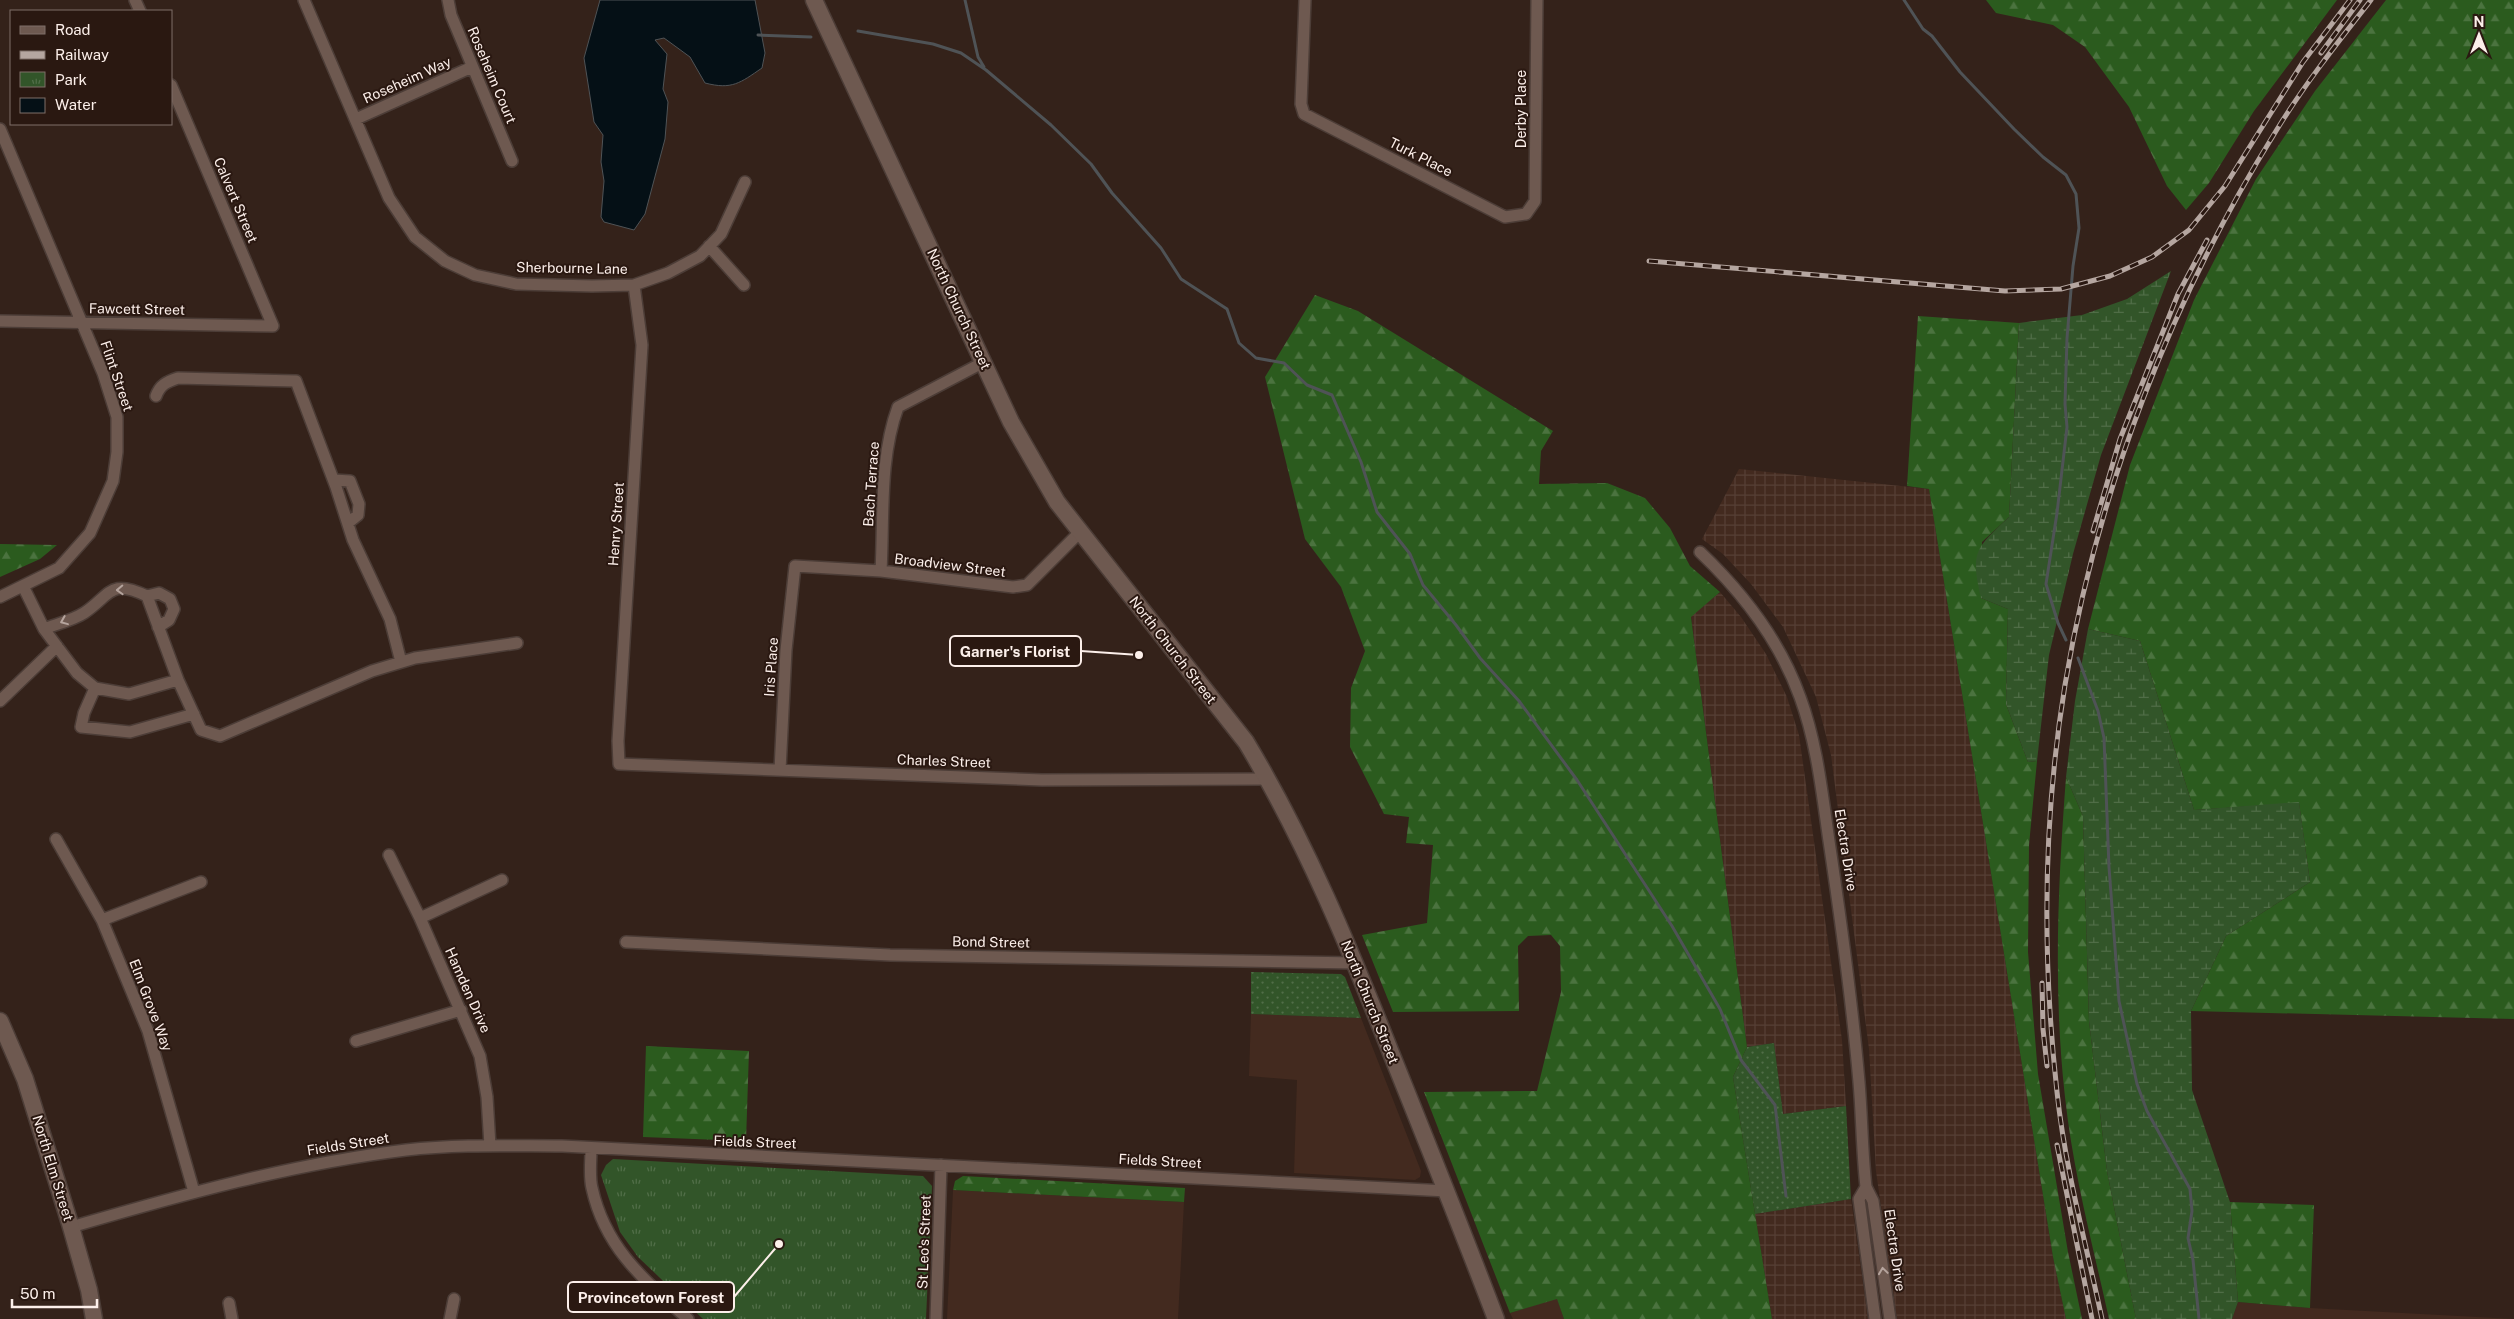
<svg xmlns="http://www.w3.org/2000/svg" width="2514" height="1319" font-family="'Public Sans',sans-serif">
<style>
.built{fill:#432a1f}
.industrial{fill:url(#industrial-grid)}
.grass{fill:url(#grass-dots)}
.forest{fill:url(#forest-firs)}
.wetland{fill:url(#wetland-marsh)}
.park{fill:url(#park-tufts)}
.water{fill:#051016;stroke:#4f5356}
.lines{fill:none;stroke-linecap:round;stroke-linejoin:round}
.stream{stroke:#4f5356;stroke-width:3}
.minor-casing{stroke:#4c3d37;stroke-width:14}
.secondary-casing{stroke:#4c3d37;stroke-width:19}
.minor{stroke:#6e5950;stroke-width:11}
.secondary{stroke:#6e5950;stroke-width:16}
.rail-casing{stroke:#b5a6a0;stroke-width:5}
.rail{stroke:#2a1811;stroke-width:3;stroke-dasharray:9;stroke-linecap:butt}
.oneway{stroke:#b5a49d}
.labels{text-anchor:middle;stroke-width:4;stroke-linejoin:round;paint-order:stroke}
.street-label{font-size:14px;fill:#fcefea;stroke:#2a1811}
.leader{fill:none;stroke:#fcefea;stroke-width:2}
.callout-dot{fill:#fcefea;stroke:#2a1811;stroke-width:2}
.callout{fill:#2a1811;stroke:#fcefea;stroke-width:2}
.callout-label{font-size:15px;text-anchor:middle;font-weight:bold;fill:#fcefea}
</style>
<defs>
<pattern id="industrial-grid" width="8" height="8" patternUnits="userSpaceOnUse" patternTransform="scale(1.25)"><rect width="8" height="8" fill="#432a1f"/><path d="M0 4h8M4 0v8" fill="none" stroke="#563f35"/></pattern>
<pattern id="grass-dots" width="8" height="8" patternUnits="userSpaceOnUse" patternTransform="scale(1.25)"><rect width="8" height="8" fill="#325529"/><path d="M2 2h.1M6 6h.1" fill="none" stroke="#516e48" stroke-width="1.8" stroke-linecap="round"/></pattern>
<pattern id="forest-firs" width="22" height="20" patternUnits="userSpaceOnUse" patternTransform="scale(1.25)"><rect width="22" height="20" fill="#2b5b1e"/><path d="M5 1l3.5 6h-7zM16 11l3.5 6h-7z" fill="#4b733f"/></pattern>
<pattern id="wetland-marsh" width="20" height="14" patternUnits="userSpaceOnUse" patternTransform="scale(1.25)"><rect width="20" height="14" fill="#325529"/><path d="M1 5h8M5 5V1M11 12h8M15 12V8" fill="none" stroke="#516e48"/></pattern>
<pattern id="park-tufts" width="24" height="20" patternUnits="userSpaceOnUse" patternTransform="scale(1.25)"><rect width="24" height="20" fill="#325529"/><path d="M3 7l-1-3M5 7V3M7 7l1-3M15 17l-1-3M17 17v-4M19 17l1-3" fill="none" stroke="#516e48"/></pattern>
</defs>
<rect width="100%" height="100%" fill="#34221a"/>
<path class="built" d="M1251,1014L1361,1018L1421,1171L1420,1177L1415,1180L1294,1173L1297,1080L1249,1076Z
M953,1190L1184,1202L1178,1319H947Z
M1557,1298L1564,1319H1513L1510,1313Z
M2238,1302L2310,1308L2514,1319H2232Z"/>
<path class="industrial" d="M1739,469L1929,489L2053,1257L2066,1319H1897L1876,1171L1869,1049L1831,755L1816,697L1783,627L1751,584L1723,554L1702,539Z
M1720,592L1741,617L1766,654L1787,697L1799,735L1842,1040L1846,1106L1783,1114L1774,1043L1747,1047L1691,616Z
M1851,1199L1868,1319H1772L1755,1214Z"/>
<path class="grass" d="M1251,972L1341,974L1345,977L1361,1018L1251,1014Z
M1774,1043L1783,1114L1846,1106L1851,1199L1755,1214L1733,1077L1747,1047Z"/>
<path class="forest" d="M1986,0H2337L2254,111L2209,183L2186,210L2167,186L2129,107L2085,47L2053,25L1996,13Z
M2386,0H2514V1019L2191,1011L2226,936L2310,882L2299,803L2194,810L2140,641L2088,629L2130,465L2194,300L2256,179L2315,91Z
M1315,295L1358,311L1553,431L1541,451L1539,484L1607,483L1645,498L1670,528L1690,566L1720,592L1691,617L1747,1047L1733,1077L1772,1319H1564L1557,1299L1510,1313L1424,1092L1537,1091L1561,992L1560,946L1551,935L1528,936L1518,946L1519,1011L1393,1012L1362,935L1427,923L1433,845L1406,843L1409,817L1384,814L1350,747L1351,688L1365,651L1341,587L1305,539L1265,377Z
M1918,316L2019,323L2009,517L1982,542L1981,598L2008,609L2006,704L2028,762L2037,761L2029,845L2028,952L2038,1074L2068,1252L2082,1319H2066L2053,1257L1929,489L1907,486Z
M0,544L57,545L40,559L0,577Z
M2066,777L2083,816L2089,1021L2107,1171L2136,1319H2109C2093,1246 2073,1172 2065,1097C2053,990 2058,883 2066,777Z
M646,1046L749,1051L746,1141L643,1137Z
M963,1176L1185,1188L1184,1202L953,1190L955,1181Z
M2230,1202L2314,1205L2310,1308L2238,1302Z"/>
<path class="wetland" d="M2171,271L2101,455L2073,554L2049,655L2037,761L2028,762L2006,704L2008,609L1981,598C1970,551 1976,548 2009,517L2019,323L2082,315L2127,299Z
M2088,629L2140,641L2194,810L2299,802L2310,882L2226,936L2191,1011L2192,1090L2230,1202L2238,1302L2232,1319H2136L2107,1171L2089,1021L2083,816L2066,777L2075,701Z"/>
<path class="park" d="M613,1159L923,1176L932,1186L926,1319H703L638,1257L620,1232L601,1175L606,1165Z"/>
<path class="water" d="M600,0H755L765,53L762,68C740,83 732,90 705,83L690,57L664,38L655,40L667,54L663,89L668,102L665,139L645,214L634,230L604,222L601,217L604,181L601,162L603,135L594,122L584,58Z"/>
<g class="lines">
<path class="stream" d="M965,0L978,57L984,67
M1904,0L1923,29L1932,36L1960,72L2014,129L2043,157L2066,175L2076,194L2079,228L2073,266L2067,338L2065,404L2067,427L2057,513L2046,584L2058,623L2066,640
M858,31L933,44L961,53L986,70L1051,125L1091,164L1112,193L1161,248L1181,279L1227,309L1239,343L1256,358L1284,363L1307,385L1332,395L1361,462L1377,512L1410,554L1423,585L1456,625L1480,658L1519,701L1577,780L1672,926L1720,1009L1741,1060L1775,1105L1786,1196
M758,35L811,37
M2078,658L2098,711L2104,738L2109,867L2119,1001L2137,1084L2147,1111L2190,1189L2192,1211L2188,1238L2193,1260L2199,1319"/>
<g class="minor-casing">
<path id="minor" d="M135,0L140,11
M304,0L389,198L415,237L445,261L475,275L516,284L592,286L634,285L668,273L700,256L721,234L745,182
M448,0L451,15L512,161
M1305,0L1301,104L1304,114L1505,217L1526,214L1535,201L1537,0
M356,119L472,67
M0,129L103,373L117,417V452L113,481L90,533L59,568L0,597
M709,246L744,285
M634,285L642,345L618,741L619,764L1042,780L1268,779
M0,321L273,326L171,85
M156,396C160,385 166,382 178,378L296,381L336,487L353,540L390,619L401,662
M334,480L350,481L359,504L358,515L348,523
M1700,552C1742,592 1780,641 1800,697C1817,743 1822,793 1829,841C1841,921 1852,1001 1859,1082C1862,1117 1862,1152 1866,1187L1873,1201L1890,1319
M881,571C884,518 879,458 898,407L984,362
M23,586L44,629L77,673L95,688L129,694L178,680
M147,596L159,593L170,599L174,609L169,620L158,627
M44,629C57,624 73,620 84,613C111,595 109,578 147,596L178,680L201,730L220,736L372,671L415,658L517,643
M95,688L84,713L81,727L130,732L194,714
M0,701L57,646
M780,770L786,650L795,566L881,571L1013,587L1027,585L1080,532
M56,839L102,920L148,1031L194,1192
M389,855L420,918L480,1056L487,1097L490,1146
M420,918L502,880
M102,920L201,882
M626,942L890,955L1355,963
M356,1041L461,1010
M591,1149C591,1161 589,1176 592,1188C605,1248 644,1280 688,1319
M1866,1187L1859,1199L1875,1319
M71,1227C181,1195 292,1164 406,1150C458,1144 510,1146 562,1146L1447,1191
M229,1303L232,1319
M450,1319L454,1299
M936,1319L941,1165"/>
</g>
<g class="secondary-casing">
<path id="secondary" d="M814,0L1011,422L1057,502L1246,742C1306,842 1350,949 1393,1058C1428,1145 1463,1232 1496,1319
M0,1021L25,1079L71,1227L89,1290L94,1319"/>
</g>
<use href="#minor" class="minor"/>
<use href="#secondary" class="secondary"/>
<g class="rail-casing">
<path id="rail" d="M2321,53L2360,0
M1649,261L2005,291L2061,289L2110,276L2152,257L2189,230L2225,186L2303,62L2350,0
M2093,531L2120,439L2178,294L2207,240
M2042,983L2043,1029L2047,1066
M2057,1145L2092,1319
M2102,1319C2086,1244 2065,1168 2057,1092C2042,957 2043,819 2065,685C2097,491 2172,298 2276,131C2304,85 2338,42 2371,0"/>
</g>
<use href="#rail" class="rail"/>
</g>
<defs><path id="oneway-chevron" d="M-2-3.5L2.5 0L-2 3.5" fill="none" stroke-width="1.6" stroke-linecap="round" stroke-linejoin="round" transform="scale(1.25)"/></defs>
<g class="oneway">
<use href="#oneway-chevron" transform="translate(120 590) rotate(178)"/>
<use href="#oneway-chevron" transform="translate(64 621) rotate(158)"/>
<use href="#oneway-chevron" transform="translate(1883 1271) rotate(-98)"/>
</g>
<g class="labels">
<g class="street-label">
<text transform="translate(492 75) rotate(67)" y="5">Roseheim Court</text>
<text transform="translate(407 80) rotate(-24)" y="5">Roseheim Way</text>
<text transform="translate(1521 109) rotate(-90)" y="5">Derby Place</text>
<text transform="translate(1421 157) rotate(27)" y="5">Turk Place</text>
<text transform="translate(236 200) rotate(67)" y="5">Calvert Street</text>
<text transform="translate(572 268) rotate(1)" y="5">Sherbourne Lane</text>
<text transform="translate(137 309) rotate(1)" y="5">Fawcett Street</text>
<text transform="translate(959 309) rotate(65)" y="5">North Church Street</text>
<text transform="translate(117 376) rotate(71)" y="5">Flint Street</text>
<text transform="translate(871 484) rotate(-86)" y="5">Bach Terrace</text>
<text transform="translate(616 524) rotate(-86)" y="5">Henry Street</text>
<text transform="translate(950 565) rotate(7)" y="5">Broadview Street</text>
<text transform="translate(1173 650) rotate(52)" y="5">North Church Street</text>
<text transform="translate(771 667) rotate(-86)" y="5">Iris Place</text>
<text transform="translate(944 761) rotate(2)" y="5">Charles Street</text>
<text transform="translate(1846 850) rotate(81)" y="5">Electra Drive</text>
<text transform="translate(991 942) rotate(1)" y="5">Bond Street</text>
<text transform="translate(468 990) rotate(66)" y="5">Hamden Drive</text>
<text transform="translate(1370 1002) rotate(68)" y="5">North Church Street</text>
<text transform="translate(151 1005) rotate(69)" y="5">Elm Grove Way</text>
<text transform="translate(755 1142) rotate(2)" y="5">Fields Street</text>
<text transform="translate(348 1144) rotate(-9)" y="5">Fields Street</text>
<text transform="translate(1160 1161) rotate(3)" y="5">Fields Street</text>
<text transform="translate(53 1168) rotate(73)" y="5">North Elm Street</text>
<text transform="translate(924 1242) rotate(-88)" y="5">St Leo's Street</text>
<text transform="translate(1895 1250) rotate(82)" y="5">Electra Drive</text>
</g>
</g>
<path class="leader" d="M1139 655L1081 651M779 1244L734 1297"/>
<g class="callout-dot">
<circle cx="1139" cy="655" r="5"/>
<circle cx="779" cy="1244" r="5"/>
</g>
<g class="callout">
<rect x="950" y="636" width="131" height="30" rx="5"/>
<rect x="568" y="1282" width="166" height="30" rx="5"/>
</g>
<g class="callout-label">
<text x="1015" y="657">Garner's Florist</text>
<text x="651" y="1303">Provincetown Forest</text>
</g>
<rect x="10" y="10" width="162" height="115" fill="#2a1811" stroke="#7e6e68"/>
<rect x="20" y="26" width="25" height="8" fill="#6e5950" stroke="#7e6e68"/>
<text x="55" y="35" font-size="15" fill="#fcefea">Road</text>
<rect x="20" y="51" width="25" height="8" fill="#b5a6a0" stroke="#7e6e68"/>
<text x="55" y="60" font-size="15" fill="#fcefea">Railway</text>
<rect x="20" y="72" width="25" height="15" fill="url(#park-tufts)" stroke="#7e6e68"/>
<text x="55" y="85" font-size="15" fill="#fcefea">Park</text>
<rect x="20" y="98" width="25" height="15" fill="#051016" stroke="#7e6e68"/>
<text x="55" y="110" font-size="15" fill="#fcefea">Water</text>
<g transform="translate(2479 35)" stroke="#2a1811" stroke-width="4" paint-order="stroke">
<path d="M0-4L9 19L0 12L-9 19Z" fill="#fcefea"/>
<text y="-8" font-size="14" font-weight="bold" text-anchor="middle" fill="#fcefea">N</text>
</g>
<path d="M12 1299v8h85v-8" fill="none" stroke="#fcefea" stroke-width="2.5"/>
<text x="20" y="1299" font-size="15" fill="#fcefea" stroke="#2a1811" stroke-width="4" paint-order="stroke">50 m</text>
</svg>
